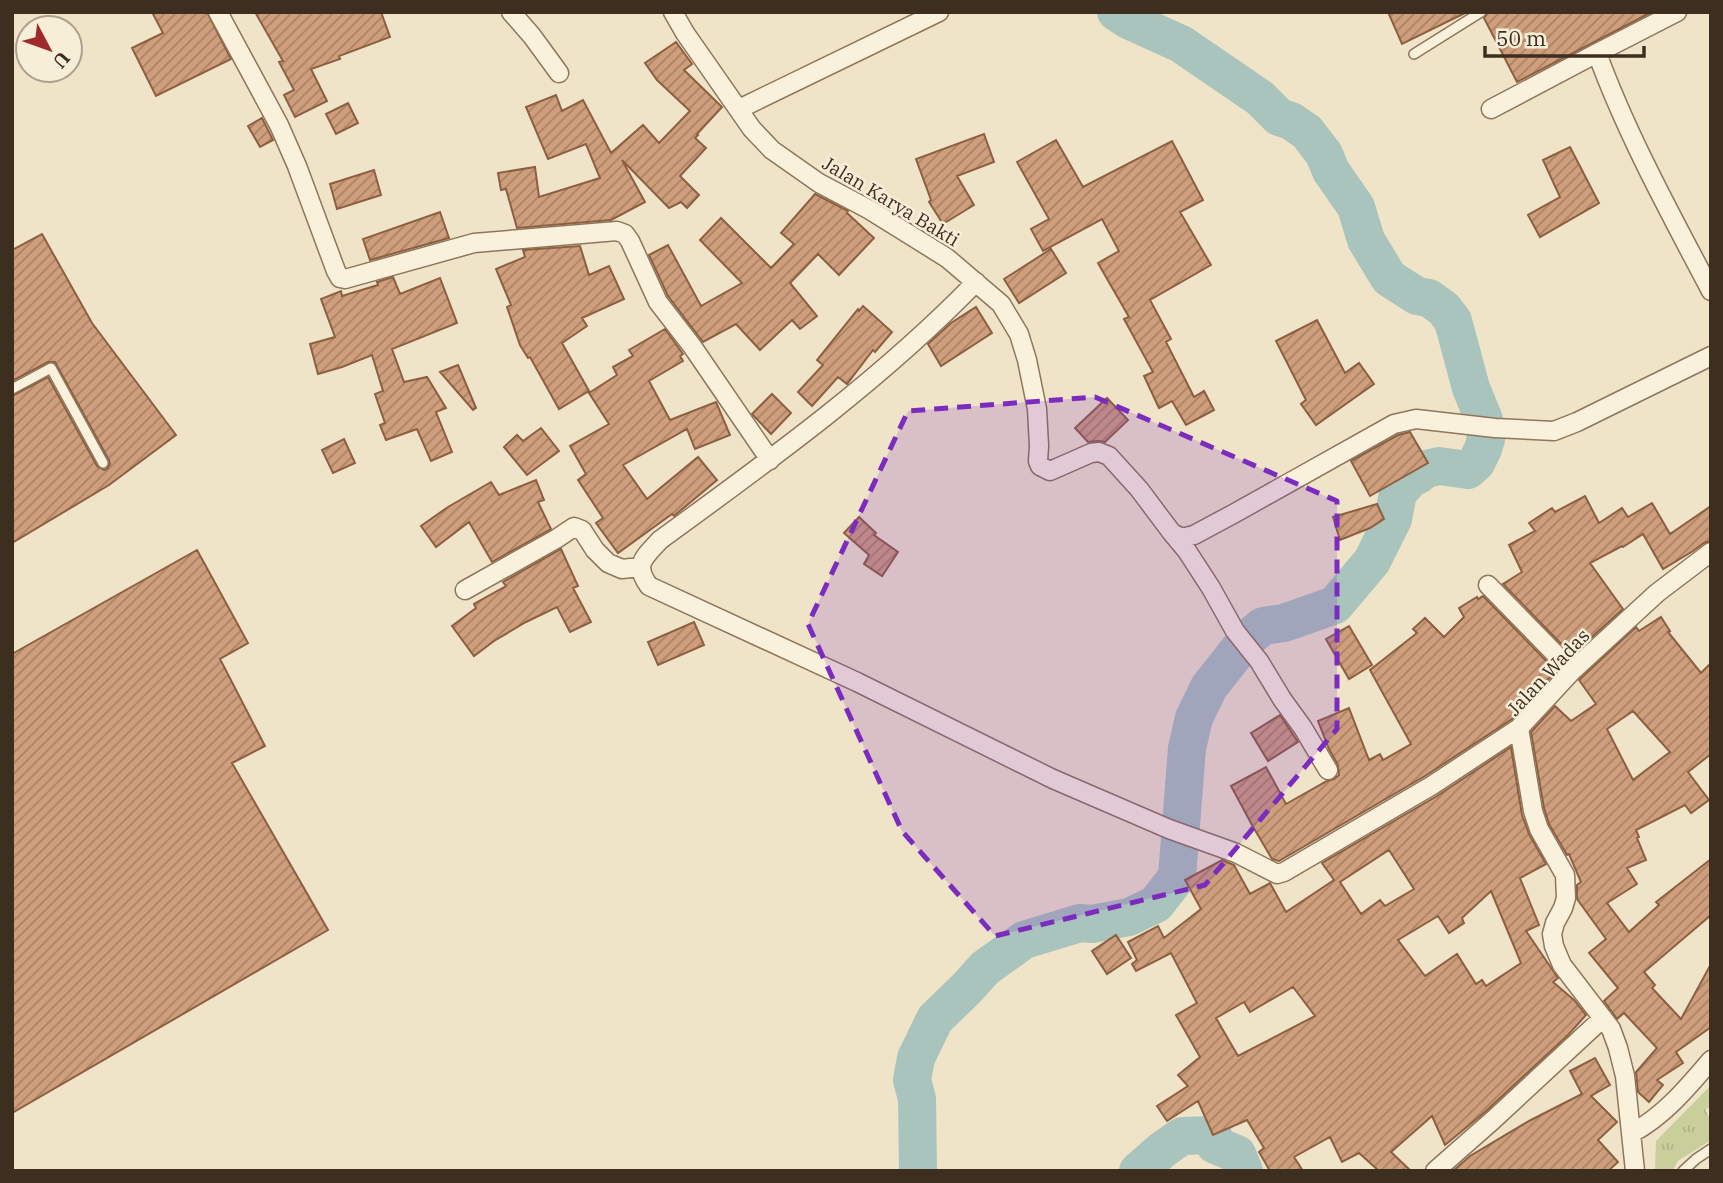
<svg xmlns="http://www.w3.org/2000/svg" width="1723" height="1183" font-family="'IBM Plex Serif',serif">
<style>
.grass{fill:url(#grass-tufts)}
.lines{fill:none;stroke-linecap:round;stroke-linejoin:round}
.river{stroke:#a9c4bc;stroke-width:38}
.building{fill:url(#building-hatch);stroke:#8d5f41;stroke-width:2;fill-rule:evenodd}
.lane-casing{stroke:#8d765c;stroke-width:12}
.street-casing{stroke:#8d765c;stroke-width:21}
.lane{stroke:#faf1dc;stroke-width:9}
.street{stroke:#faf1dc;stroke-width:18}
.marked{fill:#7b2cbf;fill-opacity:0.2;stroke:#7b2cbf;stroke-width:5;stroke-dasharray:14 9;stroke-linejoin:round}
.labels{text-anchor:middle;stroke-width:5;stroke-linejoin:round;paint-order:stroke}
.street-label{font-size:19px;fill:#3d2e20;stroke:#f7eed8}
</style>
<defs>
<pattern id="grass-tufts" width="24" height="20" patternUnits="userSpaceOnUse" patternTransform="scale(1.75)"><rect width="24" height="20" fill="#c9cf9b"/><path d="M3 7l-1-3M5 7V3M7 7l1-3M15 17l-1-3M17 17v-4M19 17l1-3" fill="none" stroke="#aeb285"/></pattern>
<pattern id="building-hatch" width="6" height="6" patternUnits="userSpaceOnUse" patternTransform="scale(1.75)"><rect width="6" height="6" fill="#cf9f7d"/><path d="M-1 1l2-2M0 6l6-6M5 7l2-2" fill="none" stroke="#a98266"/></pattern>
</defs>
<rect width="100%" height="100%" fill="#f0e4c8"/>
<path class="grass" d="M1711,1085V1106L1705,1110L1711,1120V1140L1678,1161L1672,1171H1655L1656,1141Z"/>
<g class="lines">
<path class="river" d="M918,1171L917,1099L912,1080L916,1058L935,1019L966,989L985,968L1024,940L1080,923L1092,924L1129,917L1156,904L1177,877L1187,748L1194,718L1209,687L1247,639L1263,626L1284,623L1335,605L1372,561L1393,519L1398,493L1411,478L1418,475L1426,469L1439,466L1468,470L1476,463L1483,449L1486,439L1484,420L1471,388L1453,321L1444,309L1429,298L1417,296L1389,278L1366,240L1356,207L1331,171L1324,154L1307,132L1291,121L1279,117L1260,98L1181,44L1128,20L1116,12
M1138,1171L1162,1150L1182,1136L1213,1135L1215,1145L1237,1154L1244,1171"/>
</g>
<path class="building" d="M152,12H207L231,59L156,96L132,48L163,33Z
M255,12H381L390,37L339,56L340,59L311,69L327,101L295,117L284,95L294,90L279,62L283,61Z
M1388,12H1467L1402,44Z
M1488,12H1652L1517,82L1484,18Z
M676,42L692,64L684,70L722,107L697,134L698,135L695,138L706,148L680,176L699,195L687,208L681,202L669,208L622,160L645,202L611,220L517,228L506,189L501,190L498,173L535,167L539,197L600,178L586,144L548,159L526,107L556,95L562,111L583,100L611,153L643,125L659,143L690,111L657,80L645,63Z
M348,103L358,123L336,134L326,114Z
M262,118L273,140L260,147L248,126Z
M984,134L994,162L957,176L974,205L943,224L929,202L931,200L916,159Z
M1056,140L1083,187L1172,141L1203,200L1180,212L1211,265L1150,300L1171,339L1166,342L1194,397L1204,391L1214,410L1186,425L1172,401L1159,408L1144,376L1153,372L1124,319L1129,317L1098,263L1119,251L1102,219L1043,251L1031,229L1049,219L1017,162Z
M1570,147L1599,203L1540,237L1528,215L1560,197L1543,160Z
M374,170L381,195L337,209L330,184Z
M815,194L848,211L847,213L874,238L839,275L818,254L790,283L817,316L800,329L792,320L760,350L736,324L703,342L668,296L649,255L668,245L701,306L742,283L700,240L721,218L771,268L794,244L781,233Z
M440,212L449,238L370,260L363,239Z
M42,234L92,323L176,435L109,485L12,543V396L48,377L97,466L104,470L107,469L110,464L109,460L55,362H48L12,381V250Z
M580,246L589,275L609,266L624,299L582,318L587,326L562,343L589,391L559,409L530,357L528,358L520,345L507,307L511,305L496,269L525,257L523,250Z
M1051,249L1066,273L1019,303L1004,279Z
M393,277L400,294L440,278L457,323L392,349L404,382L427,377L446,408L436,412L452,452L431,461L417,429L386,440L380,425L385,423L375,394L383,391L372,355L342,367L318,374L310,344L335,337L321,299L341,291L342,296L378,285L377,282Z
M863,306L892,332L875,352L873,350L847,384L838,377L812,406L798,392L823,365L817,360L858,309L859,311Z
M976,307L992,333L941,366L928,344L951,323Z
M1317,320L1345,373L1359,363L1374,384L1316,425L1301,404L1306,400L1276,341Z
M665,329L683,354L680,356L683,361L649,381L670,420L716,402L730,435L695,449L687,429L623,465L647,499L698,457L717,480L674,516L672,514L618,553L596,523L603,518L578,480L586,474L570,446L609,424L589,393L617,375L613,367L633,356L629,350Z
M458,365L476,408L473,410L440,372Z
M772,394L791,413L771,434L752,414Z
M1107,398L1128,420L1105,442L1098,441L1088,442L1075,428Z
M541,428L559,451L527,475L504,447L517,435L523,441Z
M1410,432L1428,463L1370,496L1351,461L1398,435Z
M344,439L355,463L333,473L322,450Z
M536,480L544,500L538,502L551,529L492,562L469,522L436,547L421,526L448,507L491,482L499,495Z
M1585,496L1599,523L1622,508L1628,517L1652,503L1670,534L1711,506V541L1704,543L1693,551L1663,569L1643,534L1623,547L1622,546L1590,563L1623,609L1572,655L1503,584L1522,572L1509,545L1535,531L1529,523L1552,508L1555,512Z
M1377,504L1384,519L1370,528L1340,540L1333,517Z
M859,517L876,533L874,535L898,552L882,576L864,564L869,555L844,533Z
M561,549L578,586L573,588L591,622L570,632L557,607L526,622L494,641L474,656L452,626L476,608L474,604L506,586L503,582Z
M197,550L248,643L220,659L265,746L232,763L328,930L12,1113V654Z
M1483,596L1556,671L1512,719L1425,776L1279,861L1272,859L1252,825L1231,786L1266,767L1286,804L1327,781L1334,779L1339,775L1338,765L1329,749L1318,721L1349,708L1369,760L1380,754L1383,760L1411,744L1370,670L1417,633L1413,629L1425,618L1444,637L1464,617L1459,608L1477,597L1478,599Z
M1661,617L1670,631L1668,632L1701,673L1711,663V754L1688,772L1709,800L1691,813L1685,805L1636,830L1639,837L1637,838L1646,860L1627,868L1637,884L1607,903L1629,932L1659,905L1656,902L1711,859V915L1644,972L1655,985L1652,988L1681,1019L1711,964V1027L1676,1052L1683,1063L1657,1080L1663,1085L1649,1102L1638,1092L1636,1072L1657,1048L1624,1013L1617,1019L1604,1001L1618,988L1589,953L1606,939L1577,899V885L1581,882L1569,854L1567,855L1549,824L1544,808L1531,732L1555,706L1571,721L1596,704L1579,680L1636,627L1639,631ZM1633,711L1670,752L1633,780L1607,729Z
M694,622L704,645L658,665L648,642Z
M1349,626L1372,665L1349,679L1326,639Z
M1280,715L1298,742L1268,761L1251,733Z
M1511,747L1522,815L1529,834L1546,864L1520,878L1539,925L1526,931L1558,978L1553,982L1574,1000L1586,1015L1568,1035L1485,1112L1445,1145L1432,1116L1391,1152L1411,1171H1379L1359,1153L1342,1162L1330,1137L1294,1157L1303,1171H1270L1259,1152L1264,1148L1247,1120L1213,1135L1198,1101L1167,1121L1157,1106L1188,1086L1178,1075L1200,1057L1176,1015L1197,1003L1171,953L1136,971L1132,964L1137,960L1128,942L1158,926L1164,938L1201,909L1185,880L1222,860L1234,865L1250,894L1270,883L1286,912L1334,880L1322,863L1437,796ZM1389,850L1414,889L1385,906L1380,900L1361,914L1340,882ZM1491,891L1521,963L1486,986L1482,980L1476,984L1457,954L1425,976L1398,940L1438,916L1449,933L1464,923L1462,918ZM1293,987L1315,1016L1238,1056L1216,1018L1244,1002L1250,1012Z
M1116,935L1131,958L1107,974L1092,951Z
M1595,1058L1610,1085L1591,1096L1617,1122L1598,1140L1618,1162L1608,1171H1453L1470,1156L1529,1121L1582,1094L1570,1071Z"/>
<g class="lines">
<g class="lane-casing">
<path id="lane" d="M1414,54L1481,12
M12,389L51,368L103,463
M1683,1171L1696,1159L1711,1149"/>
</g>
<g class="street-casing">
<path id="street" d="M218,12L279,125L297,166L336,271L340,278L345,279L474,243L617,231L625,234L630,241L658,302L692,346L770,460
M511,12L532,36L559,73
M673,12L685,33L752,129L772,150L819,183L870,210L947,258L1001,304L1019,334L1027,360L1037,409L1039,446L1038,461L1040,466L1050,471L1091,453L1099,452L1109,456L1139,489L1172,533L1182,538L1194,535L1235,513L1394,424L1416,419L1495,428L1554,431L1577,422L1711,356
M1677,12L1597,53C1627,135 1670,213 1711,291
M739,109L939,12
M1491,109L1597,53
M976,282C881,380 770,460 660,540C644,558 633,564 649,586L857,682L1053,779L1169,829L1236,853L1277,874L1284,872L1431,786L1519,728
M1172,533L1187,551L1211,588L1235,631L1259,661L1282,699L1303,728L1328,770
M1488,585L1572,671
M465,590L556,539L574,527L582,530L595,550L608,563L622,569L640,567
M1632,1133C1664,1116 1688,1087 1711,1060
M1435,1171L1493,1120L1603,1018
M1635,1171L1625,1076L1618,1048L1611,1029L1562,965L1554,946L1552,934L1555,923L1563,908L1566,898L1565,875L1539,829L1533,811L1519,728L1572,671L1657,593L1711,552"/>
</g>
<use href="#lane" class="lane"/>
<use href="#street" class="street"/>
</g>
<path class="marked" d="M1095,397L1337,501V729L1205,885L995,936L902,831L808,624L908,411Z"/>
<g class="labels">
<g class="street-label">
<text transform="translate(891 201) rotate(31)" y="7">Jalan Karya Bakti</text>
<text transform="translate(1548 672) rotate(-47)" y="7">Jalan Wadas</text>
</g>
</g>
<rect width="1723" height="1183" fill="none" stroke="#3d2e20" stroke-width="28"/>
<g transform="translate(49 49) rotate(131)"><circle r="33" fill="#f7eed8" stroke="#ada18e" stroke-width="2"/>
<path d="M0-5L12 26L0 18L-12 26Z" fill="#9e2a2b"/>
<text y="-10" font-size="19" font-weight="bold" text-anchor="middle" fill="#3d2e20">U</text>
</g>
<path d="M1485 46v10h159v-10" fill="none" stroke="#3d2e20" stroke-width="3.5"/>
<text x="1496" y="46" font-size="21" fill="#3d2e20" stroke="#f7eed8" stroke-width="5" paint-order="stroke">50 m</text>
</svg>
